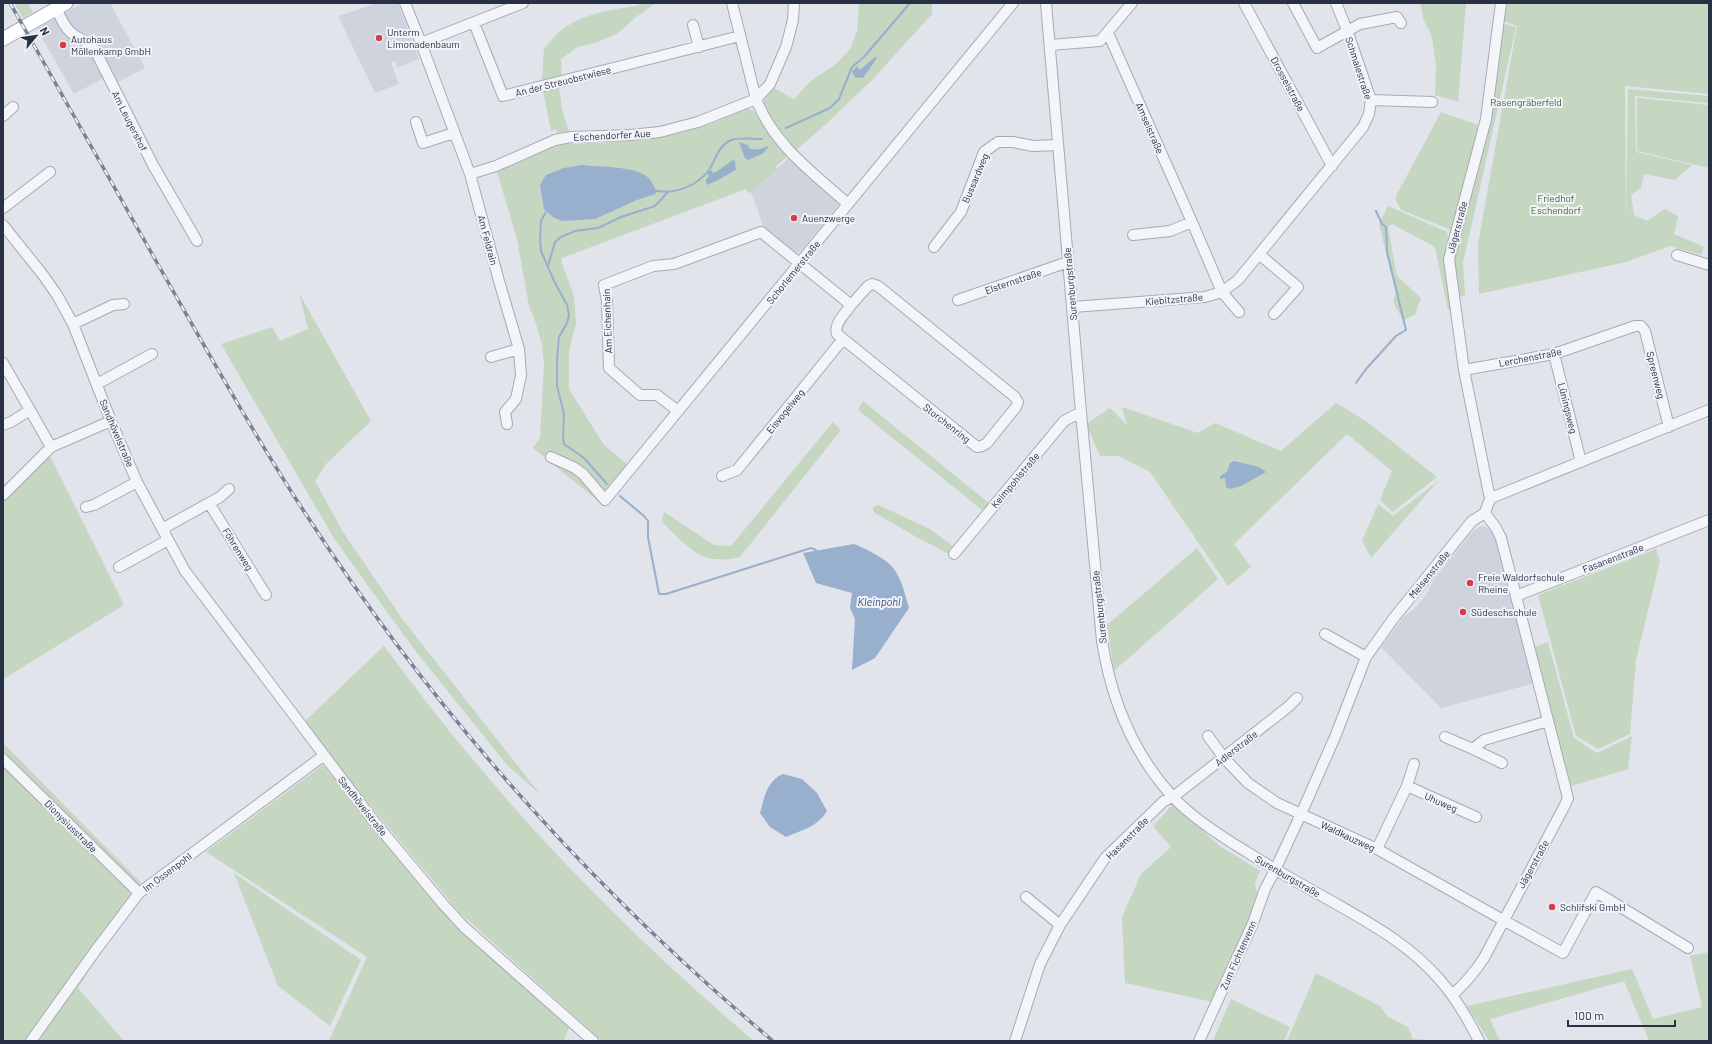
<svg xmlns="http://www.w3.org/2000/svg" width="1712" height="1044" font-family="Barlow,sans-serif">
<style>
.built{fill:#ced3dd}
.green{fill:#c5d6c1}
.water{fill:#98afce}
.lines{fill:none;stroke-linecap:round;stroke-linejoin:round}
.stream{stroke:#98afce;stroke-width:2}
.minor-casing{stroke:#a5aab6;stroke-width:12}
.major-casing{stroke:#9fa7b8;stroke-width:15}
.minor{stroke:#f4f5f9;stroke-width:10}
.major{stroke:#fff;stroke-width:13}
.rail-casing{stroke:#788296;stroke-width:3.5}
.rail{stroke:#f1f3f8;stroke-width:2;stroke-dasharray:6;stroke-linecap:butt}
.poi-dot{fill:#dc3a47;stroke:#f1f3f8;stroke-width:1.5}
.labels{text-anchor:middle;stroke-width:4;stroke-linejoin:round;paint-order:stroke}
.poi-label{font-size:10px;fill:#273044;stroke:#f1f3f8;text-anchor:start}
.street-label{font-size:10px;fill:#273044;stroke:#f1f3f8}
.park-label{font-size:10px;fill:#396233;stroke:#f1f3f8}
.water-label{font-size:11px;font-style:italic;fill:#2d4b7d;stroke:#f1f3f8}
</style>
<rect width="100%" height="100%" fill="#e1e4eb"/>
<path class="built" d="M83,3H110L145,68L114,84L104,78L74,94L37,29Z
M378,3H398L419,59L397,68L395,61L391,62L399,84L375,93L338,16Z
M788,158L836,201L838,205L802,250L795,254L765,231L751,192L780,170L778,168Z
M1481,526L1486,527L1494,532L1535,683L1441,708L1381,647L1403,618L1417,606L1426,595L1433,581L1473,531Z"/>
<path class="green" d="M14,3H28L33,12L23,18Z
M641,3H662L653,5L636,17L618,33L598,42L578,47L561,59L562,78L542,83L544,48C551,42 557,33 564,28C586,13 610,10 636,6Z
M859,3H932V14L872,80L826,124L796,150C788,142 761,112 764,101C766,96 771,91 774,88L794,99L812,80L835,65L850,49L857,32Z
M1420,3H1466L1458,102L1435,95L1436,65L1432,37L1423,18Z
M1507,3H1709V94L1625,86L1626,224L1628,89L1709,96V103L1635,96L1636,152L1692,165L1675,180L1644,174L1641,188L1631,195L1634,215L1647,221L1665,209L1678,216L1674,234L1704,247L1701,255L1670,246L1626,262L1479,294L1478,244L1517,26L1504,21Z
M1504,24L1516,27L1463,263L1465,295L1459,297L1460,310H1448L1435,247L1392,224L1388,227L1397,276L1421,298L1415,315L1403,320L1393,302L1396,293L1379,224L1388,206L1447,232L1453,257L1491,115Z
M559,87L562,110L569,131L557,133L556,129L551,131L543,91Z
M1637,98L1709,105V168L1637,151Z
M747,109L753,110L772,139L787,157L775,167L779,170L751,192L748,193L746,189L562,258L561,261L574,296L576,323L569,351V389L604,445L627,464L597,500L533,448L540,438L544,362L542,344L535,321L529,306L517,239L497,172L553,147L565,144L616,142L676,134L710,124Z
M1441,112L1478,125L1453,250L1449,229L1401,210L1395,198Z
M299,293L371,421L326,464L315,481L343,532L403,620L540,794L507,765L414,649L335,540L221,344L272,327L280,341L308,329Z
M863,401L990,504L982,510L858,410Z
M1336,403L1366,421L1437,477L1393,512L1380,500L1392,471L1347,434L1234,544L1251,567L1228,586L1150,472L1118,456H1100L1086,424L1110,408L1127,425L1122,407L1198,433L1215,423L1281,451Z
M833,422L841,430L740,557C729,560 710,561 700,555C686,547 674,533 662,522L664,512L714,545L731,546Z
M48,452L124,605L3,679V497Z
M1438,481L1371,558L1362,541L1378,504L1393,516Z
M878,505L930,529L954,547L949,554L918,538L875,513L873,510V507Z
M1197,548L1218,579L1114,671L1107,625Z
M1656,549L1660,561L1636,660L1630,734L1598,749L1576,736L1538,595Z
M1548,642L1574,738L1597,753L1632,736L1628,769L1571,786L1534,647Z
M384,646C412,683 440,721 470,756C554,858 653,955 754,1041H602L460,913L327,754L303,723Z
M3,743L142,884L78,988L124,1041H3Z
M323,765L451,922L569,1027L564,1041H329L367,957L206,852Z
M1173,804L1220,846L1260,871L1255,883L1258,898L1213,1002L1125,983L1122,917L1141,874L1171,847L1153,826Z
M234,873L361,960L330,1026L278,986Z
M1709,952V1041H1649L1624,981L1490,1019L1500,1041H1489L1467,1006L1632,969L1653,1019L1702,1007L1690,956Z
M1316,973L1380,1006L1387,1016L1408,1027L1413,1039L1450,1041H1287Z
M1231,999L1290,1027L1284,1041H1213Z"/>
<path class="water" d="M875,57L877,58L863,78L855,77L852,72L857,66L859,70L861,69Z
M739,142L748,145L749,148C755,151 762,149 767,146L768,148L762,154L748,160L745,158Z
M733,160L735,161L736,170L718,180L707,185L706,180L709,176L707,173L711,170L713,173L716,172Z
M582,165C600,167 632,166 646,176C651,179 654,187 657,191L655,194L637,200L595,219L562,221L553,217L544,209L540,185L546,175L564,168Z
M1234,461L1259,467L1266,472L1241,486L1231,489L1226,487L1225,478L1220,479V476L1227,472L1230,463Z
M854,544C864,548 887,559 893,568C902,579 905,595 909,608L875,658L852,670L855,619L850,608L852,593L816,583L803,553Z
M783,774L802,779L817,793L827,811C817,827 802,830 786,837L770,827L760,813C764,798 767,780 783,774Z"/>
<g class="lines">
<path class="stream" d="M786,128L830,108L839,99L852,67L864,57L910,3
M657,191C676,194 697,186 709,170C716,159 718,146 731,140C739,137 753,139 762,139
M546,212L541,221L540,239L541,251L554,281L567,305L569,315L567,323L559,337L557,360V386L564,414L563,437L564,444L584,458L607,484
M548,266L555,242L561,237L575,231L598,228L621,217L655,206L668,192
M1356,383L1366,369L1396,336L1406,330L1387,252L1386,227L1382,224L1376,211
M620,496L644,516L648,521V537L659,594H666L811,548L816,550"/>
<g class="minor-casing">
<path id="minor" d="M405,3L421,43L470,174L499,281L519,349L521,375L516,399L505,412L507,424
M732,3L756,99C773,144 813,173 848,204
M1046,3L1081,412L1102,641C1111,698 1133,753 1172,796C1192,818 1222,837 1247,852C1275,870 1304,886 1333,902C1373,925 1410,945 1440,980C1456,998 1468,1019 1479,1041
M1244,3L1332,166
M1293,3L1317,48L1360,24L1397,17L1401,23
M56,8C61,18 65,29 74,35C83,41 88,41 95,50L153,165L197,241
M474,23L503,96L740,36
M693,25L699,47
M1108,33L1192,222L1222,292L1239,312
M421,43L523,3
M1050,45L1100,41L1132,3
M1371,100L1432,102
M3,116L13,107
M416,122L423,143L454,133
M470,174L496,166L555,140L571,137L630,135L660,132L698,122L756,99L770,84L786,47L793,20L794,3
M3,208L50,172
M3,225L43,275L57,295L73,324L111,421L137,482L185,571L373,820L443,904L464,927L593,1041
M1133,235L1170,231L1192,222
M934,247L961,212L984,152L998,142H1013L1033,146L1058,145
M1260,255L1298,287L1274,314
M1677,255L1709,265
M958,300L1068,262
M1073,307L1205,297L1222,292L1238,280L1363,127L1369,114L1371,100L1347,30L1336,3
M73,324L113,305L124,304
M1554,354L1581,462
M491,357L519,349
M3,363L30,410
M1464,370L1554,354L1635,326H1641L1645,331L1669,427
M97,384L152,354
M678,411L657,395H640L609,368L607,301L604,285L653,266L674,264L761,232L851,305L868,286L872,284L878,286L1015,397L1018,402L1016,407L987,443L982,446L977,447L837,334C833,324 846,313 851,305
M3,425L11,422L30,410L51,447
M551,457L575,468L583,474L605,500L1013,3
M722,476L737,470L843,339
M3,495L51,447L111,421
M1491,498L1489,494L1464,370L1449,259L1486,119L1501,3
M209,503L266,595
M86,507L94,505L137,482
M1485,513L1488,504L1491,498L1709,410
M162,529L220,497L229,489
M954,554L1064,421L1081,412
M119,567L168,540
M1516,596L1709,520
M1325,634L1366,657
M1208,736L1224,758L1248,783L1277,803L1377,849L1503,920L1563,953L1596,892L1688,948
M1445,737L1473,749L1484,740L1548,721
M1473,749L1502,763
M3,759L139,893
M1407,786L1476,817
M1377,849L1407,786L1414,764
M1026,897L1060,925
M1452,995C1465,984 1474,973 1484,958L1565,805L1568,798L1501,538L1496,528L1485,513
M31,1041L96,950L139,893L323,756
M1015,1041L1040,964L1060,925L1105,858L1164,801L1173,797L1288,707L1297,698
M1199,1041L1253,923L1265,889L1275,870L1301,814L1335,737L1366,657L1393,619L1472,521L1485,513"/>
</g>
<g class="major-casing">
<path id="major" d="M3,39L66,3"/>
</g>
<use href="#minor" class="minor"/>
<use href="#major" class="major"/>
<g class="rail-casing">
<path id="rail" d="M10,3C61,94 113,184 164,275C210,356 256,438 307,516C435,713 593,890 773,1041"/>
</g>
<use href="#rail" class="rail"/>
</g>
<g class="poi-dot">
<circle cx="379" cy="38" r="4"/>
<circle cx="63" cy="45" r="4"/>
<circle cx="794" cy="218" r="4"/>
<circle cx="1470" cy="583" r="4"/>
<circle cx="1463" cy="612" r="4"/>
<circle cx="1552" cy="907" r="4"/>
</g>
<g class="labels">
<g class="poi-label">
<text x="387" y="36">Unterm<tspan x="387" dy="12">Limonadenbaum</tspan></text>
<text x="71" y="43">Autohaus<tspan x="71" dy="12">Möllenkamp GmbH</tspan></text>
<text x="802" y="222">Auenzwerge</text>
<text x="1478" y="581">Freie Waldorfschule<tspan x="1478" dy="12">Rheine</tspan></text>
<text x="1471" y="616">Südeschschule</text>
<text x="1560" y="911">Schlifski GmbH</text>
</g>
<g class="street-label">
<text transform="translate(1359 68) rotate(72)" y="4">Schmalestraße</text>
<text transform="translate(563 81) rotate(-14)" y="4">An der Streuobstwiese</text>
<text transform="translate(1288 84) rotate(62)" y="4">Drosselstraße</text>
<text transform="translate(130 121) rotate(63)" y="4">Am Leugershof</text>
<text transform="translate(1150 128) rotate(66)" y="4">Amselstraße</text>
<text transform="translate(612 135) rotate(-3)" y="4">Eschendorfer Aue</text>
<text transform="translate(975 178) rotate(-67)" y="4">Bussardweg</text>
<text transform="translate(1457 227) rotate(-75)" y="4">Jägerstraße</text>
<text transform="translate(488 240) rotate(75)" y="4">Am Feldrain</text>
<text transform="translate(793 272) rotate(-51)" y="4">Schorlemerstraße</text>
<text transform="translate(1013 281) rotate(-19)" y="4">Elsternstraße</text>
<text transform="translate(1070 284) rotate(-95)" y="4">Surenburgstraße</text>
<text transform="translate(1174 299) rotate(-5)" y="4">Kiebitzstraße</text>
<text transform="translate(607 321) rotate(-92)" y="4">Am Eichenhain</text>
<text transform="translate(1530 357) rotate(-11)" y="4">Lerchenstraße</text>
<text transform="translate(1656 375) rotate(76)" y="4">Spreenweg</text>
<text transform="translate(1568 408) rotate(76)" y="4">Lüningsweg</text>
<text transform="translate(785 411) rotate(-51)" y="4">Eisvogelweg</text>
<text transform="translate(947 423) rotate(38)" y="4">Storchenring</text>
<text transform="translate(117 433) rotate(67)" y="4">Sandhövelstraße</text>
<text transform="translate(1015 480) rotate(-50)" y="4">Keimpohlstraße</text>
<text transform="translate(238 549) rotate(58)" y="4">Föhrenweg</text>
<text transform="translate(1613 558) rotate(-21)" y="4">Fasanenstraße</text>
<text transform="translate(1429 574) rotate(-51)" y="4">Meisenstraße</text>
<text transform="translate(1099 607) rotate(-96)" y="4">Surenburgstraße</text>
<text transform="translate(1236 748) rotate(-38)" y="4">Adlerstraße</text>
<text transform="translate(1441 802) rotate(24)" y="4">Uhuweg</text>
<text transform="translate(363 806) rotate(52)" y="4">Sandhövelstraße</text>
<text transform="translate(71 826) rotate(45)" y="4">Dionysiusstraße</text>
<text transform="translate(1348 836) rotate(25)" y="4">Waldkauzweg</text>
<text transform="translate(1127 838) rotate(-45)" y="4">Hasenstraße</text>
<text transform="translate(1533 864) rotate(-61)" y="4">Jägerstraße</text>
<text transform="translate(167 872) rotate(-37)" y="4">Im Ossenpohl</text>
<text transform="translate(1288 876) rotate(30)" y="4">Surenburgstraße</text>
<text transform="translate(1238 955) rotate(-66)" y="4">Zum Fichtenvenn</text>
</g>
<g class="park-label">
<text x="1526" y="106">Rasengräberfeld</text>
<text x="1556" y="202">Friedhof<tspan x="1556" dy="12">Eschendorf</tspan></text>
</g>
<g class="water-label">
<text x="879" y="606">Kleinpohl</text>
</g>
</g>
<rect width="1712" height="1044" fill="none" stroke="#273044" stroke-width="8"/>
<g transform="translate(36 36) rotate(61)" stroke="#f1f3f8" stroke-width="3" paint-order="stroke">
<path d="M0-3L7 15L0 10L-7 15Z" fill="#273044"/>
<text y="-6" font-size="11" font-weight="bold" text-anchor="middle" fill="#273044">N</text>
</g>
<path d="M1568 1020v6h107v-6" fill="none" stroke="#273044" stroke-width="2"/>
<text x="1574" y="1020" font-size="12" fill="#273044" stroke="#f1f3f8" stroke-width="3" paint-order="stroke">100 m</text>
</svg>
